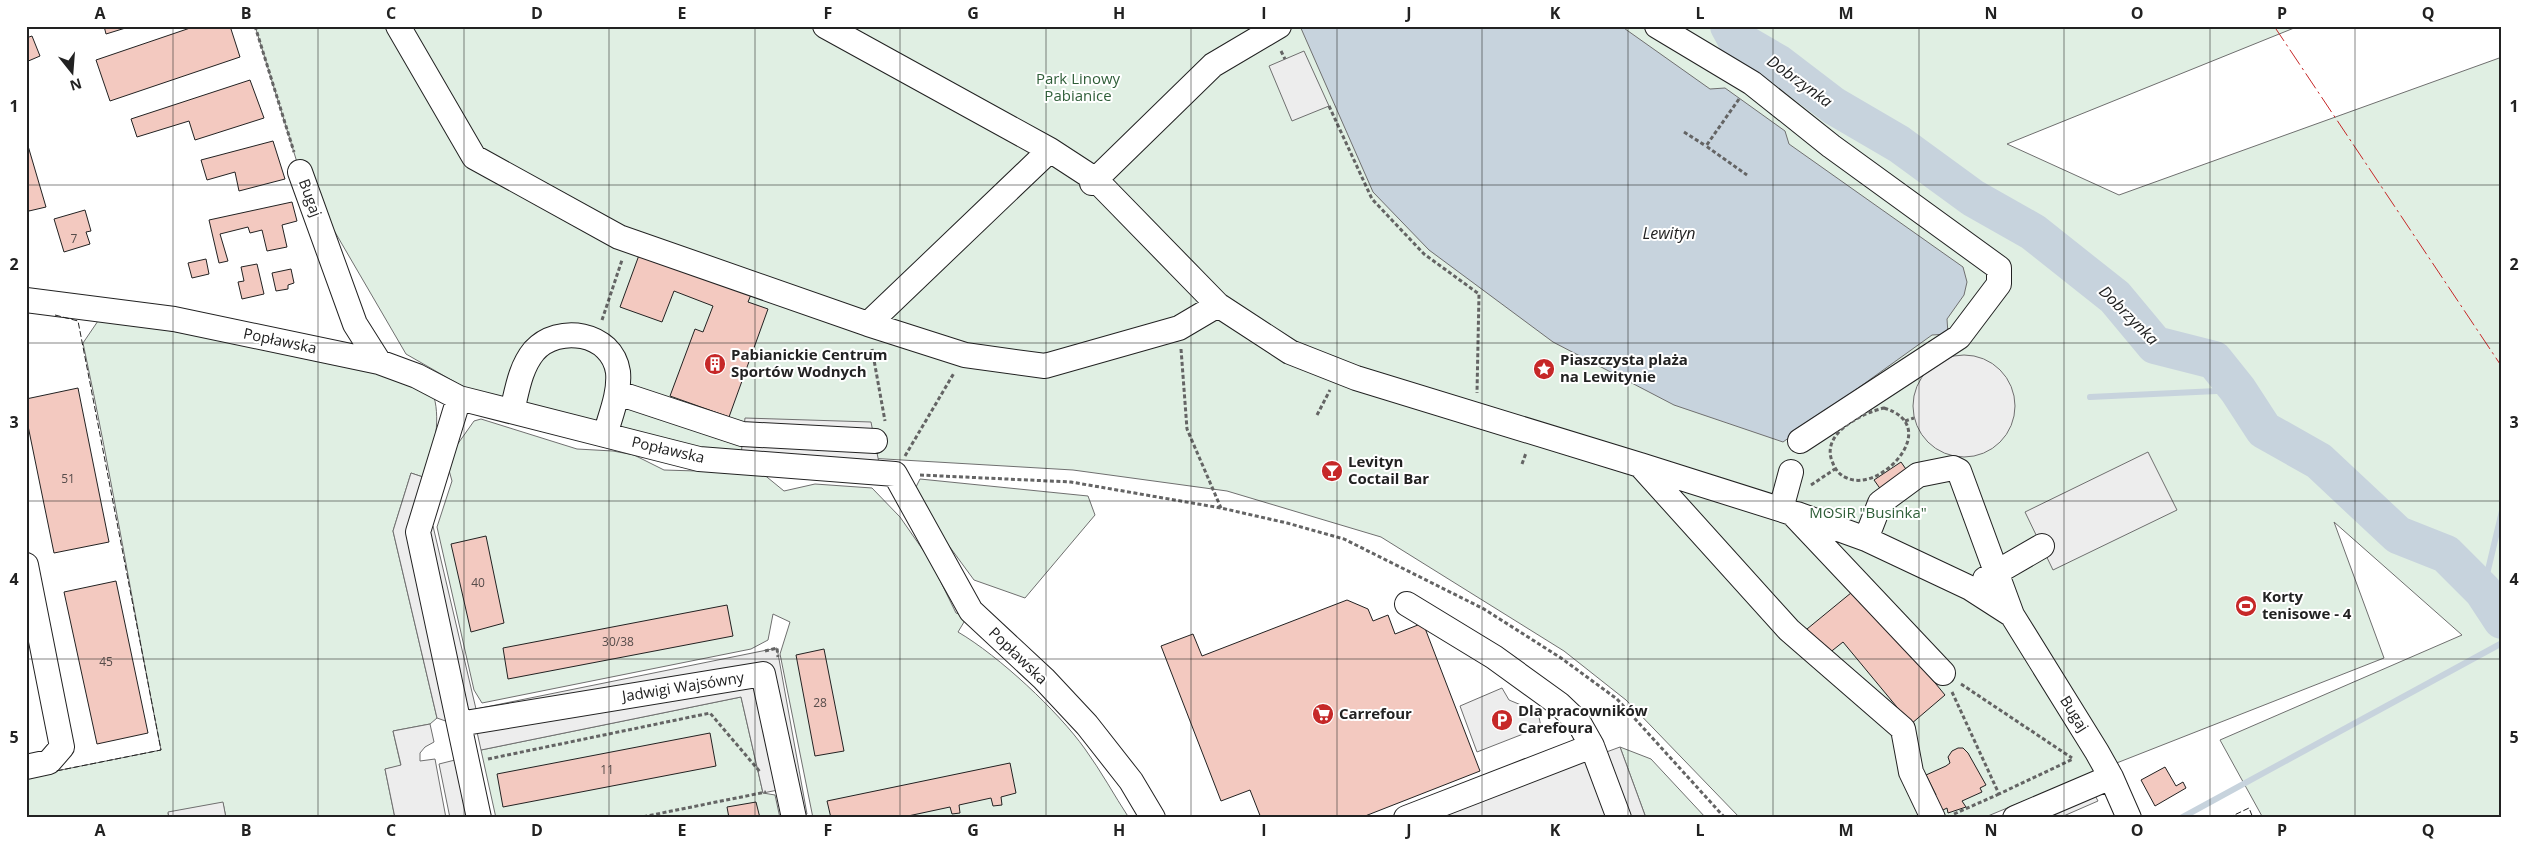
<svg xmlns="http://www.w3.org/2000/svg" width="2528" height="844" font-family="'Open Sans',sans-serif">
<style>
.green{fill:#e0efe3;stroke:#6f6f6f}
.parking{fill:#ededed;stroke:#6f6f6f}
.water{fill:#c7d3dd;stroke:#6f6f6f}
.lines{fill:none;stroke-linecap:round;stroke-linejoin:round}
.stream{stroke:#c7d3dd;stroke-width:6}
.river{stroke:#c7d3dd;stroke-width:38}
.building{fill:#f3c9c0;stroke:#222}
.minor-casing{stroke:#222;stroke-width:26}
.path{stroke:#646464;stroke-width:3;stroke-dasharray:4 2.5;stroke-linecap:butt}
.minor{stroke:#fff;stroke-width:24}
.fence{stroke:#222;stroke-width:1;stroke-dasharray:6 2.5;stroke-linecap:butt}
.power{stroke:#c62828;stroke-width:1;stroke-dasharray:18 4 2.5 4;stroke-linecap:butt}
.grid{fill:none;stroke:#222;stroke-width:1;stroke-opacity:0.55}
.labels{text-anchor:middle;stroke-width:4;stroke-linejoin:round;paint-order:stroke}
.number-label{font-size:12px;fill:#564c4a}
.park-label{font-size:15px;fill:#2f5e38;stroke:#fff}
.street-label{font-size:15px;fill:#222;stroke:#fff}
.poi-label{font-size:15px;font-weight:bold;fill:#222;stroke:#fff;text-anchor:start}
.water-label{font-size:16px;font-style:italic;fill:#222;stroke:#fff}
.neatline{fill:none;stroke:#222;stroke-width:2}
.grid-label{font-size:16px;text-anchor:middle;font-weight:bold;fill:#222}
</style>
<rect width="100%" height="100%" fill="#fff"/>
<path class="green" d="M255,26H2299L2007,144L2119,195L2502,57V818H2263L2220,740L2462,635L2334,522L2384,658L2109,766L1983,818H1740L1626,700L1564,651L1381,537L1227,491L1073,470L697,448L488,401L406,354L300,172Z
M100,318L370,367L434,397C441,422 433,454 426,478L411,473L393,531L437,718L430,724L393,731L401,766L385,769L395,818H226L223,803L168,813L169,818H26V777L161,750C134,614 112,478 83,343Z
M481,419L577,449L613,451L634,455L664,470L762,473L784,491L815,484L872,488L900,517L930,560L956,613L967,617L958,632C999,656 1058,711 1085,749C1101,771 1114,795 1129,818H813L780,654L790,622L773,614L768,640L751,649L482,703L474,690L437,527L452,481L447,463L457,445L474,421Z
M920,479L1088,496L1095,515L1025,598L974,580L930,520L916,487Z
M741,697L763,793L775,795L780,818H496L481,750Z
M1620,747L1651,759L1706,818H1646Z"/>
<path class="parking" d="M1304,51L1329,106L1292,121L1269,66Z
M1913 406a51 51 0 1 1 102 0a51 51 0 1 1-102 0Z
M745,418L871,422L879,463L741,455Z
M2148,452L2177,510L2053,570L2025,512Z
M411,473L426,478L411,530L433,526L476,709L777,648L807,814L801,815L788,788L763,793L741,697L481,750L477,732L437,718L393,531Z
M1502,688L1509,700L1538,712L1541,727L1477,752L1460,706Z
M430,724L434,742L425,747L420,753V761L435,759L446,818H395L385,769L401,765L393,731Z
M1620,747L1646,818H1427Z
M455,760L467,818H450L439,764Z
M2090,786L2098,801L2059,818H2015Z
M223,802L226,818H169L168,812Z"/>
<path class="water" d="M1300,26H1621L1710,89L1725,88L1785,131L1789,144L1963,267L1967,282L1964,295L1947,319L1948,334L1932,335L1783,442L1674,405L1553,342L1429,250L1373,192Z"/>
<g class="lines">
<path class="stream" d="M2090,397L2238,390
M2483,591L2502,511
M2181,818L2502,643"/>
<path class="river" d="M1729,26L1736,39L1779,64L1834,106L1899,144L1973,198L2033,232L2115,297L2155,345L2214,360L2238,390L2264,430L2319,461L2398,535L2446,554L2483,591L2502,620"/>
</g>
<path class="building" d="M104,26H132L106,34Z
M196,26H230L240,57L110,101L96,60Z
M32,36L40,56L26,62V38Z
M250,80L264,118L195,140L189,121L137,137L131,119Z
M26,139L46,207L29,211L26,202Z
M273,141L285,179L239,191L235,172L207,180L201,160Z
M292,202L297,221L282,225L287,247L267,251L262,230L250,233L248,227L220,234L228,261L219,263L209,220Z
M85,210L91,231L86,232L90,244L64,252L54,219Z
M642,247L754,287L748,302L768,309L729,417L670,396L695,329L703,332L713,306L674,291L662,322L620,307Z
M206,259L209,274L192,278L188,263Z
M257,264L264,294L242,299L238,282L244,281L241,267Z
M291,269L294,283L288,285V289L276,291L272,273Z
M78,388L109,542L54,553L26,416V399Z
M1901,462L1910,475L1884,494L1874,480Z
M486,536L504,623L471,632L451,544Z
M116,581L148,733L97,744L64,592Z
M1857,588L1945,695L1911,724L1843,642L1828,654L1807,629Z
M1347,600L1368,609L1373,621L1388,615L1395,634L1423,623L1480,771L1360,818H1261L1250,790L1221,801L1161,646L1193,634L1202,656Z
M727,605L733,636L508,679L503,648Z
M824,649L844,751L815,756L796,655Z
M710,733L716,766L503,807L497,774Z
M1958,748H1963L1968,753L1986,785L1980,788L1982,792L1962,801L1966,807L1948,813L1947,808L1939,812L1931,797L1936,795L1926,775L1946,766L1950,763L1948,757L1952,751Z
M1010,763L1016,793L1001,797L1002,805L993,806L991,798L959,805L960,813L952,814L950,807L908,816L909,818H831L827,801Z
M2165,767L2176,786L2183,782L2186,788L2155,806L2141,780Z
M756,802L760,818H729L727,807Z"/>
<g class="lines">
<g class="minor-casing">
<path id="minor" d="M398,26L474,157L619,237L868,324L965,355L1045,366L1179,328L1218,305
M825,26L1050,150L1096,180L1218,305L1290,352L1356,378L1640,465L1789,630L1903,729L1911,772L1933,818
M1657,26L1752,83L1831,146L1999,268V284L1959,337L1800,441
M300,172L355,324L379,362
M1092,183L1213,65L1279,26
M26,300L174,319L379,362L417,376L459,398L699,459L895,474L971,611L1044,679L1087,725L1131,781L1153,818
M868,324L1050,150
M618,393L742,434L875,441
M459,398L418,532L479,818
M512,411C517,391 520,368 534,351C558,324 612,332 618,372C620,393 611,414 605,435
M1640,465L1792,513L1943,673
M1781,509L1791,472
M1797,514L1866,539
M26,565L62,747L49,762L26,767
M1985,579L2042,546
M1407,604L1494,657L1559,704L1579,723L1592,746
M2012,615L1970,588L1866,539L1880,503L1918,475L1953,468L1959,471L2012,615L2097,752L2111,777L2129,818
M459,724L763,674L794,818
M1406,818L1592,746L1619,818
M2015,818L2111,777"/>
</g>
<path class="path" d="M255,26L294,152
M1281,51L1285,59
M1739,99L1706,146L1747,175
M1329,106L1372,199L1424,254L1479,294L1477,393
M1684,132L1706,146
M602,320L622,260
M872,349L885,421
M1181,349L1187,429L1221,508
M1884,408C1944,426 1880,494 1847,478C1839,475 1835,469 1832,461C1821,433 1862,413 1884,408Z
M1317,415L1330,390
M1905,421L1914,418
M905,456L954,373
M1522,464L1526,453
M920,475L1071,482L1221,508L1287,523L1344,539L1484,609L1561,658L1617,699L1725,818
M1811,485L1835,469
M765,651L777,648L778,657
M1961,684L2072,758
M1952,692L1999,794L2073,759
M488,759L710,713L761,773
M1954,814L1999,794
M637,818L766,792"/>
<use href="#minor" class="minor"/>
<path class="fence" d="M55,315L78,321L161,750L56,771
M2228,818L2249,808L2253,818"/>
<path class="power" d="M2274,26L2502,367"/>
</g>
<path class="grid" d="M173,26V818M318,26V818M464,26V818M609,26V818M755,26V818M900,26V818M1046,26V818M1191,26V818M1337,26V818M1482,26V818M1628,26V818M1773,26V818M1919,26V818M2064,26V818M2210,26V818M2355,26V818M26,185H2502M26,343H2502M26,501H2502M26,659H2502"/>
<defs>
<g id="building-disc" transform="scale(1.125)"><circle r="9.5" fill="#c62828" stroke="#fff"/><path d="M-4-6H4V6H1V3H-1V6H-4ZM-2.5-4.3h1.7v1.8h-1.7ZM.8-4.3h1.7v1.8H.8ZM-2.5-1h1.7V.8h-1.7ZM.8-1h1.7V.8H.8Z" fill="#fff"/></g>
<g id="sight-disc" transform="scale(1.125)"><circle r="9.5" fill="#c62828" stroke="#fff"/><path d="M0-6L1.8-2.2L6-1.7L2.9 1.2L3.7 5.4L0 3.3L-3.7 5.4L-2.9 1.2L-6-1.7L-1.8-2.2Z" fill="#fff"/></g>
<g id="bar-disc" transform="scale(1.125)"><circle r="9.5" fill="#c62828" stroke="#fff"/><path d="M-6-5H6L.8 .8V4.5H3.5V6h-7V4.5H-.8V.8Z" fill="#fff"/></g>
<g id="stadium-disc" transform="scale(1.125)"><circle r="9.5" fill="#c62828" stroke="#fff"/><path d="M0-5a6.5 5 0 1 0 0 10a6.5 5 0 1 0 0-10ZM-3.5-1.8h7v3.6h-7Z" fill="#fff"/></g>
<g id="supermarket-disc" transform="scale(1.125)"><circle r="9.5" fill="#c62828" stroke="#fff"/><path d="M-6-5.5h2.5l.6 2H6L4.5 2H-2.5L-4.4-4H-6ZM-1.5 3.2a1.3 1.3 0 1 0 .1 0ZM3 3.2a1.3 1.3 0 1 0 .1 0Z" fill="#fff"/></g>
<g id="parking-disc" transform="scale(1.125)"><circle r="9.5" fill="#c62828" stroke="#fff"/><path d="M-3.5-5.5H1a3.5 3.5 0 0 1 0 7H-1V5.5H-3.5ZM-1-3.4V-.6H.8a1.4 1.4 0 0 0 0-2.8Z" fill="#fff"/></g>
</defs>
<g fill-rule="evenodd">
<use href="#building-disc" x="715" y="364"/>
<use href="#sight-disc" x="1544" y="369"/>
<use href="#bar-disc" x="1332" y="471"/>
<use href="#stadium-disc" x="2246" y="606"/>
<use href="#supermarket-disc" x="1323" y="714"/>
<use href="#parking-disc" x="1502" y="720"/>
</g>
<g class="labels">
<g class="number-label">
<text x="74" y="243">7</text>
<text x="68" y="483">51</text>
<text x="478" y="587">40</text>
<text x="618" y="646">30/38</text>
<text x="106" y="666">45</text>
<text x="820" y="707">28</text>
<text x="607" y="774">11</text>
</g>
<g class="park-label">
<text x="1078" y="84">Park Linowy<tspan x="1078" dy="17">Pabianice</tspan></text>
<text x="1868" y="518">MOSiR "Businka"</text>
</g>
<g class="street-label">
<text transform="translate(310 198) rotate(70)" y="5">Bugaj</text>
<text transform="translate(280 341) rotate(12)" y="5">Popławska</text>
<text transform="translate(668 450) rotate(13)" y="5">Popławska</text>
<text transform="translate(1018 656) rotate(44)" y="5">Popławska</text>
<text transform="translate(683 687) rotate(-9)" y="5">Jadwigi Wajsówny</text>
<text transform="translate(2074 714) rotate(58)" y="5">Bugaj</text>
</g>
<g class="poi-label">
<text x="731" y="360">Pabianickie Centrum<tspan x="731" dy="17">Sportów Wodnych</tspan></text>
<text x="1560" y="365">Piaszczysta plaża<tspan x="1560" dy="17">na Lewitynie</tspan></text>
<text x="1348" y="467">Levityn<tspan x="1348" dy="17">Coctail Bar</tspan></text>
<text x="2262" y="602">Korty<tspan x="2262" dy="17">tenisowe - 4</tspan></text>
<text x="1518" y="716">Dla pracowników<tspan x="1518" dy="17">Carefoura</tspan></text>
<text x="1339" y="719">Carrefour</text>
</g>
<g class="water-label">
<text transform="translate(1800 81) rotate(36)" y="6">Dobrzynka</text>
<text x="1669" y="239">Lewityn</text>
<text transform="translate(2129 315) rotate(45)" y="6">Dobrzynka</text>
</g>
</g>
<rect width="2528" height="844" fill="none" stroke="#ffffff" stroke-width="55"/>
<g transform="translate(72 72) rotate(163)" stroke="#ffffff" stroke-width="4" paint-order="stroke">
<path d="M0-4L9 19L0 12L-9 19Z" fill="#222222"/>
<text y="-8" font-size="14" font-weight="bold" text-anchor="middle" fill="#222222">N</text>
</g>
<rect x="28" y="28" width="2472" height="788" class="neatline"/>
<g class="grid-label">
<text x="100" y="19">A</text>
<text x="246" y="19">B</text>
<text x="391" y="19">C</text>
<text x="537" y="19">D</text>
<text x="682" y="19">E</text>
<text x="828" y="19">F</text>
<text x="973" y="19">G</text>
<text x="1119" y="19">H</text>
<text x="1264" y="19">I</text>
<text x="1409" y="19">J</text>
<text x="1555" y="19">K</text>
<text x="1700" y="19">L</text>
<text x="1846" y="19">M</text>
<text x="1991" y="19">N</text>
<text x="2137" y="19">O</text>
<text x="2282" y="19">P</text>
<text x="2428" y="19">Q</text>
<text x="14" y="112">1</text>
<text x="2514" y="112">1</text>
<text x="14" y="270">2</text>
<text x="2514" y="270">2</text>
<text x="14" y="428">3</text>
<text x="2514" y="428">3</text>
<text x="14" y="585">4</text>
<text x="2514" y="585">4</text>
<text x="14" y="743">5</text>
<text x="2514" y="743">5</text>
<text x="100" y="836">A</text>
<text x="246" y="836">B</text>
<text x="391" y="836">C</text>
<text x="537" y="836">D</text>
<text x="682" y="836">E</text>
<text x="828" y="836">F</text>
<text x="973" y="836">G</text>
<text x="1119" y="836">H</text>
<text x="1264" y="836">I</text>
<text x="1409" y="836">J</text>
<text x="1555" y="836">K</text>
<text x="1700" y="836">L</text>
<text x="1846" y="836">M</text>
<text x="1991" y="836">N</text>
<text x="2137" y="836">O</text>
<text x="2282" y="836">P</text>
<text x="2428" y="836">Q</text>
</g>
</svg>
